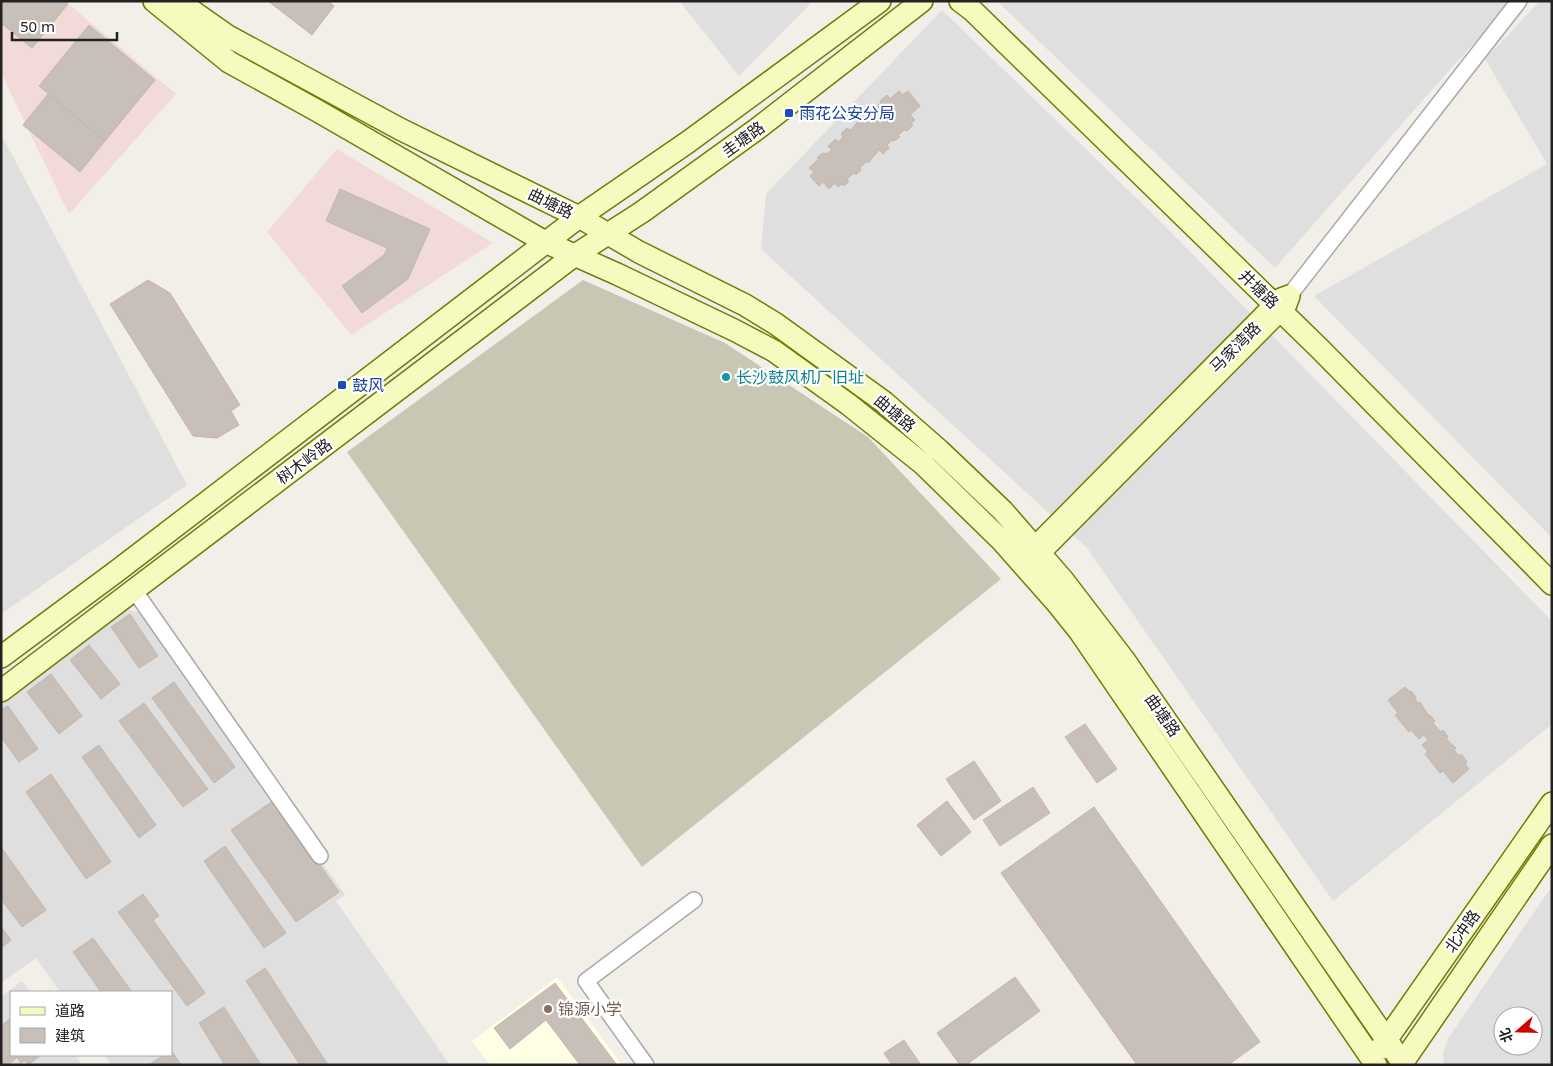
<svg xmlns="http://www.w3.org/2000/svg" width="1553" height="1066" font-family="'Noto Sans','Noto Sans SC',sans-serif">
<style>
.residential{fill:#e0dfdf;fill-rule:evenodd}
.commercial{fill:#f2dad9}
.education{fill:#ffffe5}
.construction{fill:#c7c7b4}
.building{fill:#c7bfb8;stroke:#c4b6ab}
.lines{fill:none;stroke-linecap:round;stroke-linejoin:round}
.street-casing{stroke:#a9a9a9;stroke-width:18}
.secondary-casing{stroke:#707d05;stroke-width:24}
.street{stroke:#fff;stroke-width:15}
.secondary{stroke:#f7fabf;stroke-width:21}
.transit-dot{fill:#1a4fb4;stroke:#fff;stroke-width:2}
.culture-dot{fill:#0f9aa8;stroke:#fff;stroke-width:2}
.education-dot{fill:#8d6e63;stroke:#fff;stroke-width:2}
.labels{text-anchor:middle;stroke-width:4.5;stroke-linejoin:round;paint-order:stroke}
.transit-label{font-size:16px;fill:#164399;stroke:#fff;text-anchor:start}
.street-label{font-size:16px;fill:#222;stroke:#fff}
.culture-label{font-size:16px;fill:#0d838f;stroke:#fff;text-anchor:start}
.education-label{font-size:16px;fill:#785e54;stroke:#fff;text-anchor:start}
</style>
<rect width="100%" height="100%" fill="#f2efe9"/>
<path class="residential" d="M679,1H813L739,76Z
M997,1H1513L1453,66L1275,268Z
M1540,1H1552V538L1314,296L1547,164L1485,59Z
M942,10L1159,220L1552,621V724L1333,901L1087,548L761,249L766,194Z
M1,134L187,485L1,614Z
M122,608L150,615L345,895L336,901L450,1065H111L104,1055H171V992H60L36,958L1,983V699Z
M1552,886V1065H1444L1443,1052L1449,1037ZM1503,1016H1533V1046H1503Z
M22,981L30,992H11V1055H75L82,1065H1V997Z"/>
<path class="commercial" d="M1,1H65L176,94L69,214L1,73Z
M337,149L493,243L351,335L267,232Z"/>
<path class="education" d="M557,977L622,1065H490L472,1041Z"/>
<path class="construction" d="M583,280L725,343L868,437L1001,579L642,867L347,452Z"/>
<path class="building" d="M1,1H66L68,4L32,48L1,23Z
M268,1H328L334,6L312,35Z
M89,25L155,80L105,141L39,86Z
M899,91L903,95L908,91L920,106L910,115L915,120L911,123L913,125L907,131L904,130L898,135L900,137L894,141L892,140L887,145L889,148L883,154L879,150L868,163L867,161L860,168L861,170L856,175L854,173L847,179L849,181L844,186L842,184L838,187L835,183L829,189L823,182L819,186L810,176L814,172L809,168L819,159L817,158L823,153L826,154L832,150L828,146L836,139L838,142L843,137L841,134L847,128L851,130L861,118L864,120L869,115L867,112L874,105L877,108L881,103L880,101L887,95L890,99Z
M48,94L105,141L80,172L23,125Z
M340,189L430,229L408,279L362,313L342,286L384,255L387,248L326,221Z
M148,280L170,293L240,405L231,411L239,425L217,438L193,436L110,304Z
M130,614L158,656L139,668L111,627Z
M89,645L120,684L101,699L70,660Z
M51,674L82,716L59,734L27,692Z
M174,682L235,767L214,783L152,698Z
M1405,687L1410,692L1411,691L1416,697L1415,699L1419,704L1420,702L1429,716L1430,715L1435,721L1433,723L1441,732L1443,730L1448,737L1446,739L1456,748L1454,750L1459,756L1461,754L1467,762L1465,764L1469,769L1453,783L1443,771L1440,773L1425,754L1428,752L1422,745L1428,740L1424,735L1419,739L1411,730L1409,732L1395,715L1398,713L1388,700Z
M144,703L208,789L183,807L119,721Z
M8,706L38,749L19,762L1,737V710Z
M1085,724L1117,769L1097,783L1065,737Z
M99,745L156,825L139,838L82,757Z
M974,761L1001,801L974,820L946,779Z
M51,774L111,862L86,879L26,792Z
M1033,787L1050,813L1000,846L983,820Z
M274,800L339,892L296,922L231,830Z
M947,801L971,832L941,856L917,825Z
M1094,807L1260,1042L1228,1065H1137L1001,873Z
M225,846L286,933L264,948L204,861Z
M1,847L46,910L22,927L1,899Z
M143,894L159,916L153,920L205,993L187,1006L118,912Z
M1,927L11,940L1,948Z
M93,938L132,992H101L73,952Z
M265,968L328,1065H300L246,981Z
M1015,977L1040,1011L966,1065H960L937,1033Z
M555,983L617,1065H580L546,1020L510,1049L494,1028Z
M224,1007L261,1065H225L199,1023Z
M11,1018V1055H41L28,1065L25,1060L21,1063L17,1057L8,1065H1V1026Z
M904,1040L921,1065H892L884,1053Z
M171,1050L181,1065H149L164,1055H171Z"/>
<g class="lines">
<g class="street-casing">
<path id="street" d="M1289,296L1519,1
M134,590L320,856
M646,1065L586,981L694,900"/>
</g>
<g class="secondary-casing">
<path id="secondary" d="M154,1L229,62L316,110L545,242L617,274L734,330L774,351L848,404L923,464L1002,541L1056,602L1080,632L1376,1065
M178,1L228,36L400,129L579,217L639,252L745,305L776,324L884,402L940,451L1003,511L1063,580L1125,661L1404,1065
M960,1L972,10L1320,349L1552,584
M1026,557L1281,299L1289,296L1286,304L1280,310L1029,563
M1,657L117,571L579,217L688,142L880,1
M1,691L575,255L642,212L757,129L922,1
M1380,1049L1552,803
M1401,1065L1552,845"/>
</g>
<use href="#street" class="street"/>
<use href="#secondary" class="secondary"/>
</g>
<g class="transit-dot">
<rect x="784" y="108" width="10" height="10" rx="2.5"/>
<rect x="337" y="380" width="10" height="10" rx="2.5"/>
</g>
<circle class="culture-dot" cx="726" cy="377" r="5"/>
<circle class="education-dot" cx="548" cy="1009" r="5"/>
<g class="labels">
<g class="transit-label">
<text x="799" y="119">雨花公安分局</text>
<text x="352" y="391">鼓风</text>
</g>
<g class="street-label">
<text transform="translate(743 139) rotate(-36)" y="6">圭塘路</text>
<text transform="translate(551 203) rotate(26)" y="6">曲塘路</text>
<text transform="translate(1259 289) rotate(44)" y="6">井塘路</text>
<text transform="translate(1235 347) rotate(-45)" y="6">马家湾路</text>
<text transform="translate(895 413) rotate(40)" y="6">曲塘路</text>
<text transform="translate(304 461) rotate(-37)" y="6">树木岭路</text>
<text transform="translate(1163 715) rotate(55)" y="6">曲塘路</text>
<text transform="translate(1462 931) rotate(-55)" y="6">北冲路</text>
</g>
<g class="culture-label">
<text x="736" y="383">长沙鼓风机厂旧址</text>
</g>
<g class="education-label">
<text x="558" y="1015">锦源小学</text>
</g>
</g>
<rect width="1553" height="1066" fill="none" stroke="#222222" stroke-width="5"/>
<rect x="10" y="991" width="162" height="65" fill="#ffffff" stroke="#a7a7a7"/>
<rect x="20" y="1007" width="25" height="8" fill="#f7fabf" stroke="#a7a7a7"/>
<text x="55" y="1016" font-size="15" fill="#222222">道路</text>
<rect x="20" y="1028" width="25" height="15" fill="#c7bfb8" stroke="#a7a7a7"/>
<text x="55" y="1041" font-size="15" fill="#222222">建筑</text>
<g transform="translate(1518 1031) rotate(250)"><circle r="24" fill="#ffffff" stroke="#a7a7a7"/>
<path d="M0-4L9 19L0 12L-9 19Z" fill="#d40000"/>
<text y="-8" font-size="14" font-weight="bold" text-anchor="middle" fill="#222222">北</text>
</g>
<path d="M12 32v8h105v-8" fill="none" stroke="#222222" stroke-width="2.5"/>
<text x="20" y="32" font-size="15" fill="#222222" stroke="#ffffff" stroke-width="4" paint-order="stroke">50 m</text>
</svg>
